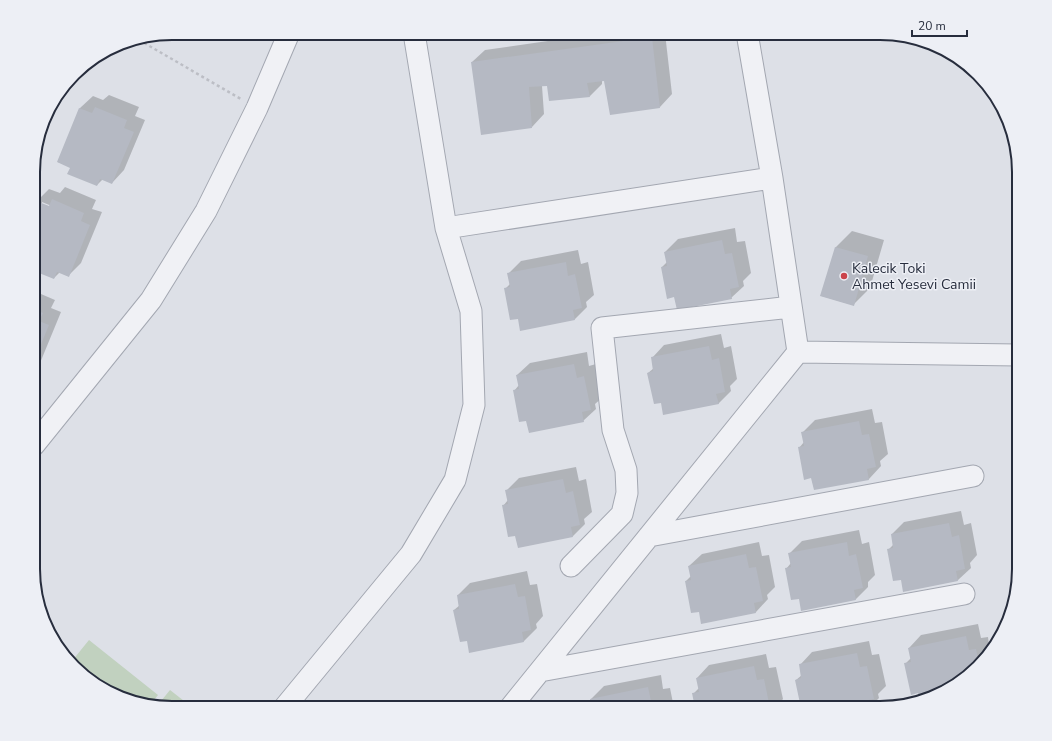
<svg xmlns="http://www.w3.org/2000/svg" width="1052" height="741" font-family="'Nunito Sans',sans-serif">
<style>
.green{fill:#c1d1bf}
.shadow{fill:#0003;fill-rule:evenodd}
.building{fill:#b5b9c3}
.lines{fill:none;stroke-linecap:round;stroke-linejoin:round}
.minor-casing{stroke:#a3a7b1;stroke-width:23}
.path{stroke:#bcbec5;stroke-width:2.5;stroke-dasharray:3 3;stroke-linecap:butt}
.minor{stroke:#f0f1f5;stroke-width:21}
.poi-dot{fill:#cb434a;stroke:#edeff5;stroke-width:1.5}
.labels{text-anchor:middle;stroke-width:3;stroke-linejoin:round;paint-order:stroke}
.poi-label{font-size:14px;fill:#272d3d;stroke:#edeff5;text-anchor:start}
.rim{fill:none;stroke:#272d3d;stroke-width:2}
</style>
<rect width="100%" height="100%" fill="#dde0e7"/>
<path class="green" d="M89,640L158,695L150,705L127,701L88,679L72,661Z
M170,690L193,708L157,706Z"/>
<path class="shadow" d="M603,33H665L672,94L660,107L605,80H602V84L590,96L548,85L542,86L544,114L532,127L472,62L485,50Z
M109,95L139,107L135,116L145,120L124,170L112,183L103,179L97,185L71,167L58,162L80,108L93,96L103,100Z
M65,187L96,200L92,209L102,212L81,263L68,276L60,272L54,278L34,208L37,201L49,189L60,193ZM42,202L54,207V209L42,204Z
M735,228L737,242L745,241L751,273L743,281L744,286L731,298L675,296L662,267L667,262L665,252L678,239Z
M852,231L884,240L870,288L853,305L822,296L836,247Z
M578,250L581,264L588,262L594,295L586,302L587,307L575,319L518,318L505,289L510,284L508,274L521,261Z
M34,291L55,300L51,308L61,312L40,363L34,369Z
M721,334L724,348L731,346L737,379L730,386L731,391L718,404L662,402L648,373L654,368L652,358L664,345Z
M587,352L589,366L596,364L603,397L595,404L596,409L583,421L527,420L514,391L519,385L517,375L530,363Z
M872,409L875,423L882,422L888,454L880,461L881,466L869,479L812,477L799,448L804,442L802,433L815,420Z
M576,467L579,481L586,479L592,512L584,519L585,524L573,536L516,535L503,506L508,500L506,491L519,478Z
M961,511L964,525L971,523L977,555L970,563L971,568L958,580L904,591L902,579L888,550L894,544L892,534L904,522Z
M859,530L862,544L869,542L875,575L868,582V587L856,599L802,610L800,598L786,569L791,563L789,554L802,541Z
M759,542L762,556L769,555L775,587L767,595L768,599L756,612L699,611L686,581L691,576L689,566L702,554Z
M527,571L530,585L537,584L543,616L536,624L537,628L524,641L470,652L468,640L454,610L460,605L458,595L470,583Z
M978,624L981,638L988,637L990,653L942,694L919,692L906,663L911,658L909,648L921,635Z
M869,641L872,655L879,654L886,686L878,694L879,698L869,708H802L796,680L802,675L800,665L812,652Z
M766,654L769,668L776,667L783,699L775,708H697L694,693L699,688L697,678L709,665Z
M661,675L663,689L670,688L674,708H593L591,699L604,686Z"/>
<path class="building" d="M652,37L660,108L610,115L604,81L587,83L590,97L549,101L547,86L529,87L532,128L481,135L471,62Z
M95,107L127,120L124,128L134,132L112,184L100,179L97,186L67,174L70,168L57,162L79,108L92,113Z
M52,199L84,213L81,221L90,225L69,277L57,272L54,279L34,271V205L36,201L49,206Z
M722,240L725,254L732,253L739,287L730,289L732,299L677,310L674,297L667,299L661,267L667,266L664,252Z
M835,247L868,256L854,306L820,296Z
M566,262L568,276L575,274L582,308L573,310L575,320L520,331L518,319L510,320L504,288L510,287L507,273Z
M34,309L43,313L39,321L49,325L34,361Z
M709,346L712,360L719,358L725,392L716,394L719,404L663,415L661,403L654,404L647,373L653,371L651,357Z
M574,364L577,378L584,376L591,410L582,412L584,422L529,433L526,421L519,422L513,390L519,389L516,375Z
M859,421L862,435L869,434L876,467L867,469L869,480L814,490L811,478L804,480L798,447L804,446L801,432Z
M563,479L566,493L573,491L580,525L571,527L573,537L518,548L515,536L508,537L502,505L508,504L505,490Z
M949,523L952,537L959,535L965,569L956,571L958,581L903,592L901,580L893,581L887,549L893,548L891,534Z
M847,542L849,556L856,554L863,588L854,590L856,600L801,611L799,599L791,600L785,568L791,567L788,553Z
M746,554L749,568L756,567L763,601L754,603L756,613L701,624L699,612L691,613L685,581L691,580L688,566Z
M515,584L518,597L525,596L531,630L522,632L524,642L469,653L467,641L460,642L453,610L459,609L457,595Z
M966,636L969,650L976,649L979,663L942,694L919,699L918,693L911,695L904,663L911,662L908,648Z
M857,653L860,667L867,666L874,699L864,701L866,708H801L795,680L801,678L799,664Z
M754,666L757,680L764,679L770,708H695L692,693L699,692L696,678Z
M648,687L651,701L658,700L660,708H592L590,699Z"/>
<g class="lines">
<g class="minor-casing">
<path id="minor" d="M446,228L772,178
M798,352L1019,355
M34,445L151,300L206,211L257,108L289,33
M649,536L973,476
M571,566L622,514L627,493L626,470L613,430L602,328L791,307
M540,671L964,594
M284,708L411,554L455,480L474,405L471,311L446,228L414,33
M510,708L798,352L772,178L747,33"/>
</g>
<path class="path" d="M139,40L241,99"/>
<use href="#minor" class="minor"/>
</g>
<circle class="poi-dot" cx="844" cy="276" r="4"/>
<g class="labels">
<g class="poi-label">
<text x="852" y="273">Kalecik Toki<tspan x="852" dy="16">Ahmet Yesevi Camii</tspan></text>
</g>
</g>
<path d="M0 0H1052V741H0ZM172 40H880A132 132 0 0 1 1012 172V569A132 132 0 0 1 880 701H172A132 132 0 0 1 40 569V172A132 132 0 0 1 172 40Z" fill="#edeff5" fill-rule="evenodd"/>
<path class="rim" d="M172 40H880A132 132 0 0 1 1012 172V569A132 132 0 0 1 880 701H172A132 132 0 0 1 40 569V172A132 132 0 0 1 172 40Z"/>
<path d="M912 30v6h55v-6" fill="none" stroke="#272d3d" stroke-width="2"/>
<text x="918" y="30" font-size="12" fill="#272d3d" stroke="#edeff5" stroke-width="3" paint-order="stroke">20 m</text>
</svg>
